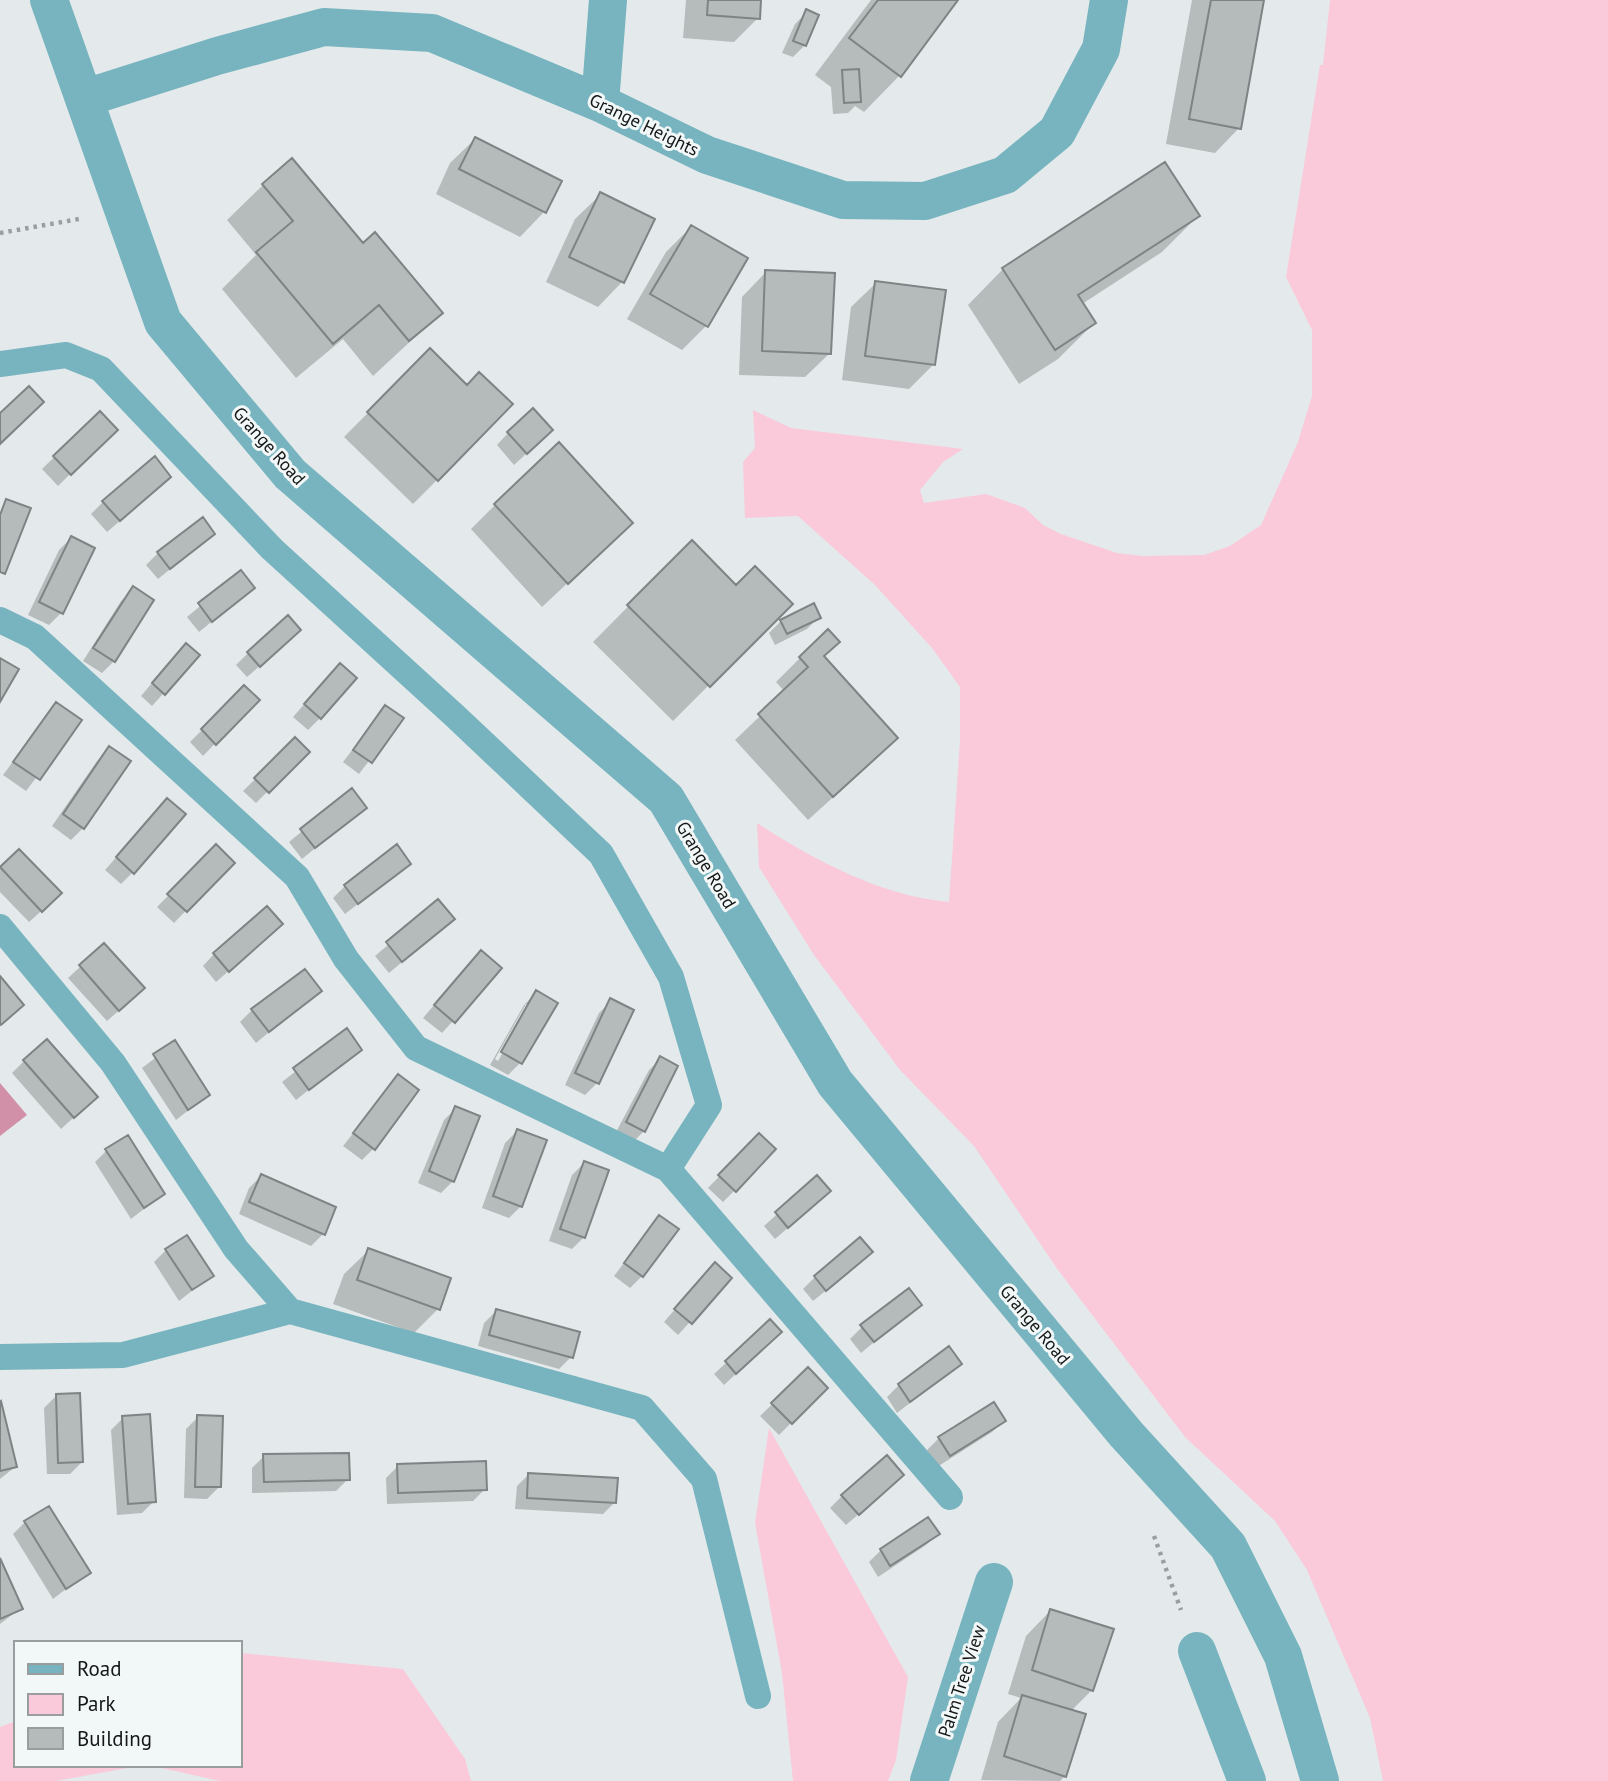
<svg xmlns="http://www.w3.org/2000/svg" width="1608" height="1781" font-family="'PT Sans',sans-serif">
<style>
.green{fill:#fac9da}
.water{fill:#d190a8}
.shadow{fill:#0003;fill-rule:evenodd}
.building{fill:#b5babb;stroke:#7e8384;stroke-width:2}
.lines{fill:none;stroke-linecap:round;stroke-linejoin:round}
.path{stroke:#9a9e9f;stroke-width:4.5;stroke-dasharray:3.5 5;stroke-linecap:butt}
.service{stroke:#77b4bf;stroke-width:26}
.minor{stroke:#77b4bf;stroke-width:38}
.labels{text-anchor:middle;stroke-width:6;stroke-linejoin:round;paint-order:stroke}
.street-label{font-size:18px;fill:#151717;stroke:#f2f7f8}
</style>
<rect width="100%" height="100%" fill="#e4eaeb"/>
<path class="green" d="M1330,0H1608V1781H1383L1370,1718L1307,1570L1275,1521L1185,1437L1058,1270L974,1146L900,1070L814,955L759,867L757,823C814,860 881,896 949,902L960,741V687L932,648L875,585L798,516L745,518L743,462L755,448L753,410L791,428L963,449L943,462L920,490L924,503L986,494L1025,508L1043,525L1061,534L1117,553L1142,556L1204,555L1230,546L1261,525L1298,442L1312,396V330L1286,277L1320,65H1323Z
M769,1428L908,1677L896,1760L888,1781H793L782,1673L755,1523Z
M240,1653L403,1669L465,1759L471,1781H220L148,1765H240Z
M16,1721V1765H144L56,1781H0V1727Z"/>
<path class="water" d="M0,1083L27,1115L0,1136Z"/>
<path class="shadow" d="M686,0H760L758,18L734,42L683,38Z
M871,0H956L899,76L864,112L855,106L848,113L833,114L831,87L815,75Z
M1192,0H1262L1239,128L1215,153L1166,144Z
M807,12L805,45L793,57L782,53L795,24Z
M475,139L560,182L544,212L520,237L436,194L450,163Z
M263,185L362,245L441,313L373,376L343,339L296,378L222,289L256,255L227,220Z
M600,195L653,220L622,282L598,307L546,282L575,219Z
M1198,216L1162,252L1082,304L1094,323L1058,359L1019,384L968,305L1003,269Z
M691,227L706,326L682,350L627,319L666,252Z
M766,272L830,353L805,377L739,375L742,297Z
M876,283L933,365L909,389L842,380L851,307Z
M430,350L437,480L413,504L344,437Z
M99,413L115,430L58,486L42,469Z
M508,433L539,442L514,465L497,445Z
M157,489L107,532L91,514L103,502Z
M495,505L606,547L542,607L471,529Z
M213,534L158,579L146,565L158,553Z
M71,538L61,613L49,625L28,615L59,550Z
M692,542L736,587L790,604L673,721L593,642Z
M241,572L253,588L199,632L187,617Z
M133,589L114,661L102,673L83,661L121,601Z
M819,617L807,629L775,645L769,633L781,621Z
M287,642L247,677L236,665L248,653Z
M198,655L152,706L141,696L174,657Z
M822,657L872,762L808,820L735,740L785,692L776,682L800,658Z
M328,677L320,718L308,730L293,717Z
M244,688L257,700L203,756L190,742Z
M56,704L79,721L26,791L3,775Z
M385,707L401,719L359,774L343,762Z
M295,740L307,752L256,803L243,791Z
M109,749L83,828L71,840L52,826L97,761Z
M351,791L364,808L302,859L289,842Z
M156,812L133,872L121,884L105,870Z
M216,847L232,863L174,923L157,907Z
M19,851L48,905L29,922L0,892V869Z
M409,864L345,914L333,898L345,886Z
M438,902L440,930L389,973L375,956Z
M269,936L216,982L203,966L214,954Z
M104,945L131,1000L107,1021L68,978Z
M469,964L453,1021L442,1033L423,1018Z
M319,991L256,1043L240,1022L252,1010Z
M536,993L555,1003L520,1063L508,1075L490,1065L524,1005ZM526,1004H530L498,1061L495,1059Z
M611,1001L597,1083L585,1095L565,1085L599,1013Z
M347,1031L360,1049L296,1100L282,1082Z
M175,1043L208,1095L176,1120L142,1068Z
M661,1058L644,1131L632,1143L615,1134L649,1070Z
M24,1061L83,1109L61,1129L12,1073Z
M398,1077L374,1148L362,1160L343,1146Z
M456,1108L453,1181L441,1193L418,1183L444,1120Z
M517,1131L521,1206L509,1218L482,1208L505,1143Z
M759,1135L735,1190L723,1202L708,1188Z
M107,1150L163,1194L131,1219L95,1162Z
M584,1163V1237L572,1249L549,1241L572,1175Z
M261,1176L323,1234L311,1246L239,1214L249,1188Z
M817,1178V1203L775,1239L764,1226Z
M659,1217L642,1276L630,1288L614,1276Z
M166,1250L211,1276L179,1301L154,1262Z
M369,1250L438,1309L414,1333L333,1304L344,1274Z
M859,1264L813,1301L803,1289L815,1277Z
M703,1277L730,1278L678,1335L664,1322Z
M920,1304L861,1353L850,1339L862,1327Z
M496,1311L571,1357L559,1369L478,1346L484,1323Z
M770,1322L768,1344L724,1385L714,1374Z
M960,1364L897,1413L887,1397L899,1385Z
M808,1370L826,1388L779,1435L760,1416Z
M56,1396L82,1462L70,1474H47L44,1408Z
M0,1404L15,1467L0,1479Z
M198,1417L219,1487L207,1499L184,1498L186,1429Z
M123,1418L154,1501L142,1513L117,1515L111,1430Z
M1004,1421L992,1432L937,1467L927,1450L939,1438Z
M264,1456L348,1479L336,1491L252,1493V1468Z
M398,1466L485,1489L473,1501L387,1504L386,1478Z
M529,1474L615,1502L603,1514L515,1509L517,1486Z
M890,1487L846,1525L830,1508L842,1496Z
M25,1522L88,1572L53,1599L13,1534Z
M938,1533L926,1545L878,1577L869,1562L881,1550Z
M0,1563L21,1608L0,1624Z
M1050,1611L1092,1690L1070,1712L1084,1716L1064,1777L1060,1781L981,1780L998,1722L1021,1698L1008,1694L1026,1636Z"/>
<path class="building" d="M708,0H761L760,19L707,15Z
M878,0H958L901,77L849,38Z
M1211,0H1264L1241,129L1189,119Z
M806,9L819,15L806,46L793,41Z
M859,69L861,102L844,103L842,70Z
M475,137L562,181L546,213L459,169Z
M292,158L363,243L375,232L443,313L409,341L379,305L333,344L256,252L293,221L262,184Z
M1165,162L1200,216L1078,295L1096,323L1055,350L1002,268Z
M600,192L655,219L624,283L569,257Z
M691,225L748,258L708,327L650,294Z
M765,270L835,273L831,354L762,351Z
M875,281L946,290L935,365L865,356Z
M430,348L467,385L479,372L513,404L438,481L367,412Z
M29,386L44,402L0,444V413Z
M533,408L553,430L527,454L507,432Z
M100,411L118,430L71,475L53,456Z
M559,442L633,523L568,584L494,504Z
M155,456L171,477L120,521L102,501Z
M6,499L31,508L5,574L0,572V515Z
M203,517L215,534L170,569L157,552Z
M71,536L95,548L63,614L39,602Z
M692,540L736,585L755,566L793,604L710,687L627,605Z
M241,570L255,588L212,622L198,603Z
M133,586L154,600L115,662L93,648Z
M814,603L821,618L787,634L780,620Z
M288,615L301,630L260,667L247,652Z
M828,629L840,642L824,656L898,738L833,797L758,714L808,667L799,657Z
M186,643L200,655L165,695L152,683Z
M0,658L19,669L0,702Z
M340,663L357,678L321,719L304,704Z
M244,685L260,700L216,745L201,729Z
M56,702L82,720L40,780L13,762Z
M385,705L404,718L372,763L353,750Z
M295,737L310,752L269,793L254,778Z
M109,746L131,761L84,829L63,814Z
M352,788L367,808L315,848L300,829Z
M167,798L186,814L134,874L116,857Z
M216,844L235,863L187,912L167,894Z
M397,844L411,864L358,904L344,885Z
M19,849L62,893L42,912L0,867Z
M438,899L455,919L402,962L386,942Z
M267,906L283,924L229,972L213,953Z
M104,943L145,988L119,1011L79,965Z
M481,950L502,968L455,1023L434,1005Z
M305,969L322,991L269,1032L251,1009Z
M0,976L24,1005L1,1025L0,1024Z
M536,990L558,1003L522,1064L501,1052Z
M610,998L634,1010L599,1084L575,1073Z
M347,1028L362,1050L309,1090L293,1068Z
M47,1039L98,1097L74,1118L23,1060Z
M175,1040L210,1095L188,1110L153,1054Z
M660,1056L678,1066L645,1132L626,1122Z
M398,1074L419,1090L375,1150L353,1133Z
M455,1106L480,1116L454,1182L429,1171Z
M517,1129L547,1140L522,1207L493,1196Z
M759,1133L776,1149L736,1192L718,1175Z
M128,1135L165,1194L144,1208L105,1149Z
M584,1161L609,1170L585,1238L560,1229Z
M261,1174L336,1207L325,1235L249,1202Z
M817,1175L831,1191L788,1228L775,1212Z
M659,1215L679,1229L643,1277L624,1263Z
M187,1235L214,1276L192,1290L165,1249Z
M860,1237L873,1252L826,1291L814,1276Z
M368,1248L451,1278L440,1310L357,1280Z
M715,1262L732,1278L692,1324L674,1309Z
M909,1288L922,1305L874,1342L860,1325Z
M496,1309L580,1332L573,1358L489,1335Z
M770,1319L782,1332L736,1374L725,1361Z
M949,1346L962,1364L910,1402L898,1384Z
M808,1367L828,1388L792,1424L771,1403Z
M80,1393L83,1462L58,1463L56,1394Z
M1,1401L17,1467L0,1471V1402Z
M994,1402L1006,1421L950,1456L938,1437Z
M150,1414L156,1502L128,1504L122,1416Z
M197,1415L223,1416L221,1487H195Z
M349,1453L350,1480L264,1482L263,1454Z
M887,1455L904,1475L859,1515L841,1495Z
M486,1461L487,1490L398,1493L397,1464Z
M528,1473L618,1478L616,1503L527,1498Z
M49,1506L91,1573L66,1589L24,1521Z
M928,1517L940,1534L890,1566L880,1549Z
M0,1558L23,1609L0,1619Z
M1050,1609L1114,1629L1093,1691L1032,1670Z
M1022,1695L1086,1714L1066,1777L1004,1756Z"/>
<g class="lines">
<path class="path" d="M0,233L79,219
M1154,1536L1181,1610"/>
<path class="service" d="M0,364L66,355L101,369L272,549L455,716L601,854L671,977L709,1105L668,1169
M0,620L35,637L297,877L346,959L416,1048L668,1169L950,1497
M0,927L113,1063L236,1249L290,1311L642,1408L704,1479L758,1696
M0,1357L123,1355L290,1311"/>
<path class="minor" d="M49,0L163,322L290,474L666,799L835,1083L1126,1434L1228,1546L1283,1656L1320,1781
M85,98L217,56L324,27L432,33L600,103L707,155L843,200L925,201L1005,175L1057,132L1101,49L1109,0
M600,103L608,0
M1197,1651L1247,1781
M929,1781L994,1582"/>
</g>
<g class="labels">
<g class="street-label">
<text transform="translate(644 125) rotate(26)" y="6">Grange Heights</text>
<text transform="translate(269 446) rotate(48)" y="6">Grange Road</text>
<text transform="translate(706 865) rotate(59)" y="6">Grange Road</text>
<text transform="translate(1035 1325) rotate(50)" y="6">Grange Road</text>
<text transform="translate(962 1681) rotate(-72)" y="6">Palm Tree View</text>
</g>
</g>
<rect x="14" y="1641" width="228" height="126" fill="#f2f7f8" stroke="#9a9d9e" stroke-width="2"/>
<rect x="28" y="1664" width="35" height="10" fill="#77b4bf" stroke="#9a9d9e" stroke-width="2"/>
<text x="77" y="1676" font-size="21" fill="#151717">Road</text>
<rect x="28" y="1694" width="35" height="21" fill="#fac9da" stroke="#9a9d9e" stroke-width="2"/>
<text x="77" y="1711" font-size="21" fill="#151717">Park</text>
<rect x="28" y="1728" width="35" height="21" fill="#b5babb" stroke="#9a9d9e" stroke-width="2"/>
<text x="77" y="1746" font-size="21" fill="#151717">Building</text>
</svg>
